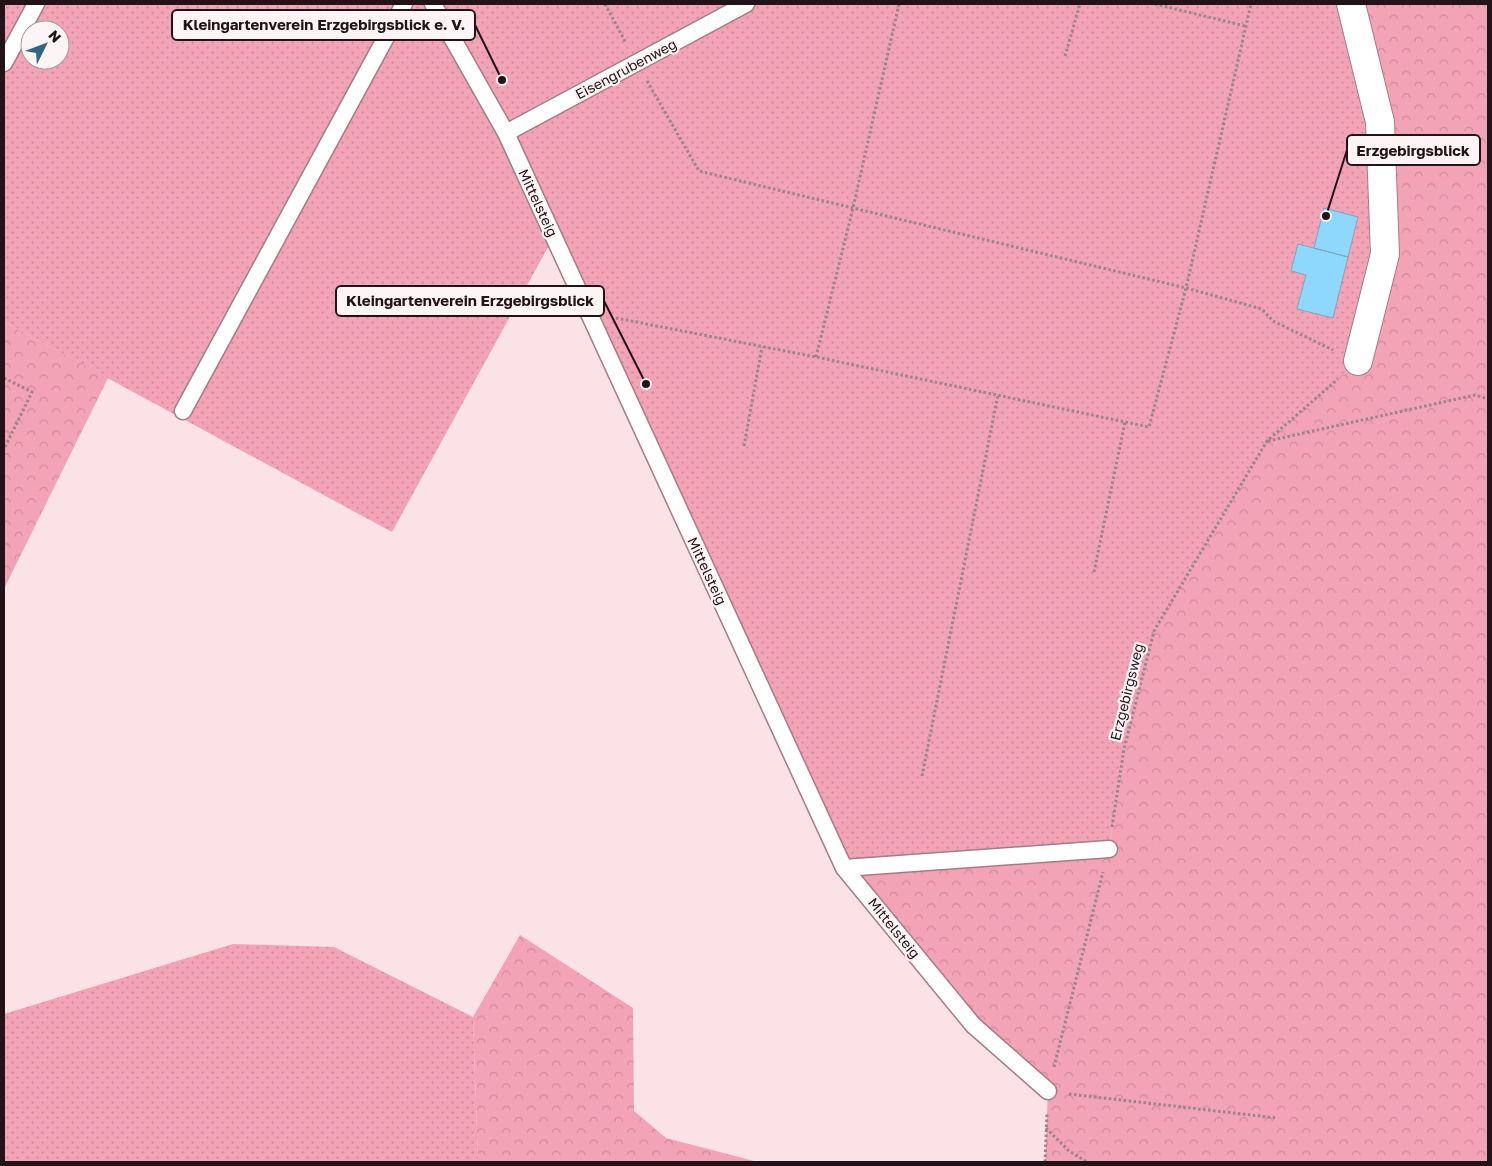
<svg xmlns="http://www.w3.org/2000/svg" width="1492" height="1166" font-family="'Golos Text',sans-serif">
<style>
.green{fill:url(#green-dots);fill-rule:evenodd}
.forest{fill:url(#forest-crowns)}
.building{fill:#8ed8fd;stroke:#81a5b7}
.lines{fill:none;stroke-linecap:round;stroke-linejoin:round}
.lane-casing{stroke:#a37d86;stroke-width:19}
.street-casing{stroke:#a37d86;stroke-width:30}
.path{stroke:#99858a;stroke-width:3;stroke-dasharray:2.5 2.5;stroke-linecap:butt}
.lane{stroke:#fff;stroke-width:16}
.street{stroke:#fff;stroke-width:28}
.labels{text-anchor:middle;stroke-width:4.5;stroke-linejoin:round;paint-order:stroke}
.street-label{font-size:14px;fill:#211317;stroke:#fdf4f6}
.leader{fill:none;stroke:#211317;stroke-width:2}
.callout-dot{fill:#211317;stroke:#fdf4f6;stroke-width:2}
.callout{fill:#fdf4f6;stroke:#211317;stroke-width:2}
.callout-label{font-size:15px;text-anchor:middle;font-weight:bold;fill:#211317}
</style>
<defs>
<pattern id="green-dots" width="8" height="8" patternUnits="userSpaceOnUse" patternTransform="scale(1.25)"><rect width="8" height="8" fill="#f3a3b6"/><path d="M2 2h.1M6 6h.1" fill="none" stroke="#d08b9c" stroke-width="1.8" stroke-linecap="round"/></pattern>
<pattern id="forest-crowns" width="20" height="18" patternUnits="userSpaceOnUse" patternTransform="scale(1.25)"><rect width="20" height="18" fill="#f3a3b6"/><path d="M2 6a3 3 0 1 1 6 0M12 15a3 3 0 1 1 6 0" fill="none" stroke="#d08b9c"/></pattern>
</defs>
<rect width="100%" height="100%" fill="#fbe2e7"/>
<path class="green" d="M4,4H1351L1385,254L1358,361L1124,749L1109,849L844,868L553,238L392,532L4,322ZM30,30H60V60H30Z
M233,944L334,947L473,1017L478,1162H4V1014Z"/>
<path class="forest" d="M1351,4H1488V1162H1045L1048,1091L973,1025L844,868L1109,849L1124,749L1154,631L1267,441L1358,361L1385,254Z
M4,322L108,378L4,589Z
M520,935L633,1008L634,1111L666,1138L758,1162H478L473,1017Z"/>
<path class="building" d="M1324,208L1358,217L1348,257L1314,248Z
M1298,244L1348,257L1333,318L1297,309L1306,275L1291,271Z"/>
<g class="lines">
<g class="lane-casing">
<path id="lane" d="M433,4L506,133L844,868L973,1025L1048,1091
M4,63L36,4
M506,133L746,4
M183,411L404,4
M844,868L1109,849"/>
</g>
<g class="street-casing">
<path id="street" d="M1351,4L1380,122L1385,254L1358,361"/>
</g>
<path class="path" d="M605,4L626,43
M1155,4L1245,26
M1065,56L1080,4
M647,81L699,171L1186,288L1262,309L1273,321L1333,350
M616,318L816,357L1149,427L1186,288L1251,4
M816,357L853,208L899,4
M4,378L32,392L4,449
M1268,441L1475,395L1488,399
M744,446L762,347
M1094,572L1125,422
M922,776L998,395
M1112,827L1124,749L1154,631L1267,441L1338,379
M1054,1067L1103,872
M1069,1094L1277,1118
M1046,1128L1069,1151L1087,1162
M1045,1162L1047,1113"/>
<use href="#lane" class="lane"/>
<use href="#street" class="street"/>
</g>
<g class="labels">
<g class="street-label">
<text transform="translate(626 69) rotate(-28)" y="5">Eisengrubenweg</text>
<text transform="translate(538 203) rotate(65)" y="5">Mittelsteig</text>
<text transform="translate(707 571) rotate(65)" y="5">Mittelsteig</text>
<text transform="translate(1127 692) rotate(-76)" y="5">Erzgebirgsweg</text>
<text transform="translate(894 928) rotate(51)" y="5">Mittelsteig</text>
</g>
</g>
<path class="leader" d="M502 80L475 25M1326 216L1347 150M646 384L604 301"/>
<g class="callout-dot">
<circle cx="502" cy="80" r="5"/>
<circle cx="1326" cy="216" r="5"/>
<circle cx="646" cy="384" r="5"/>
</g>
<g class="callout">
<rect x="172" y="10" width="303" height="30" rx="5"/>
<rect x="1347" y="135" width="133" height="30" rx="5"/>
<rect x="336" y="286" width="268" height="30" rx="5"/>
</g>
<g class="callout-label">
<text x="324" y="30">Kleingartenverein Erzgebirgsblick e. V.</text>
<text x="1413" y="156">Erzgebirgsblick</text>
<text x="470" y="306">Kleingartenverein Erzgebirgsblick</text>
</g>
<rect width="1492" height="1166" fill="none" stroke="#211317" stroke-width="10"/>
<g transform="translate(45 45) rotate(48)"><circle r="24" fill="#fdf4f6" stroke="#a59a9d"/>
<path d="M0-4L9 19L0 12L-9 19Z" fill="#2f6781"/>
<text y="-8" font-size="14" font-weight="bold" text-anchor="middle" fill="#211317">N</text>
</g>
</svg>
